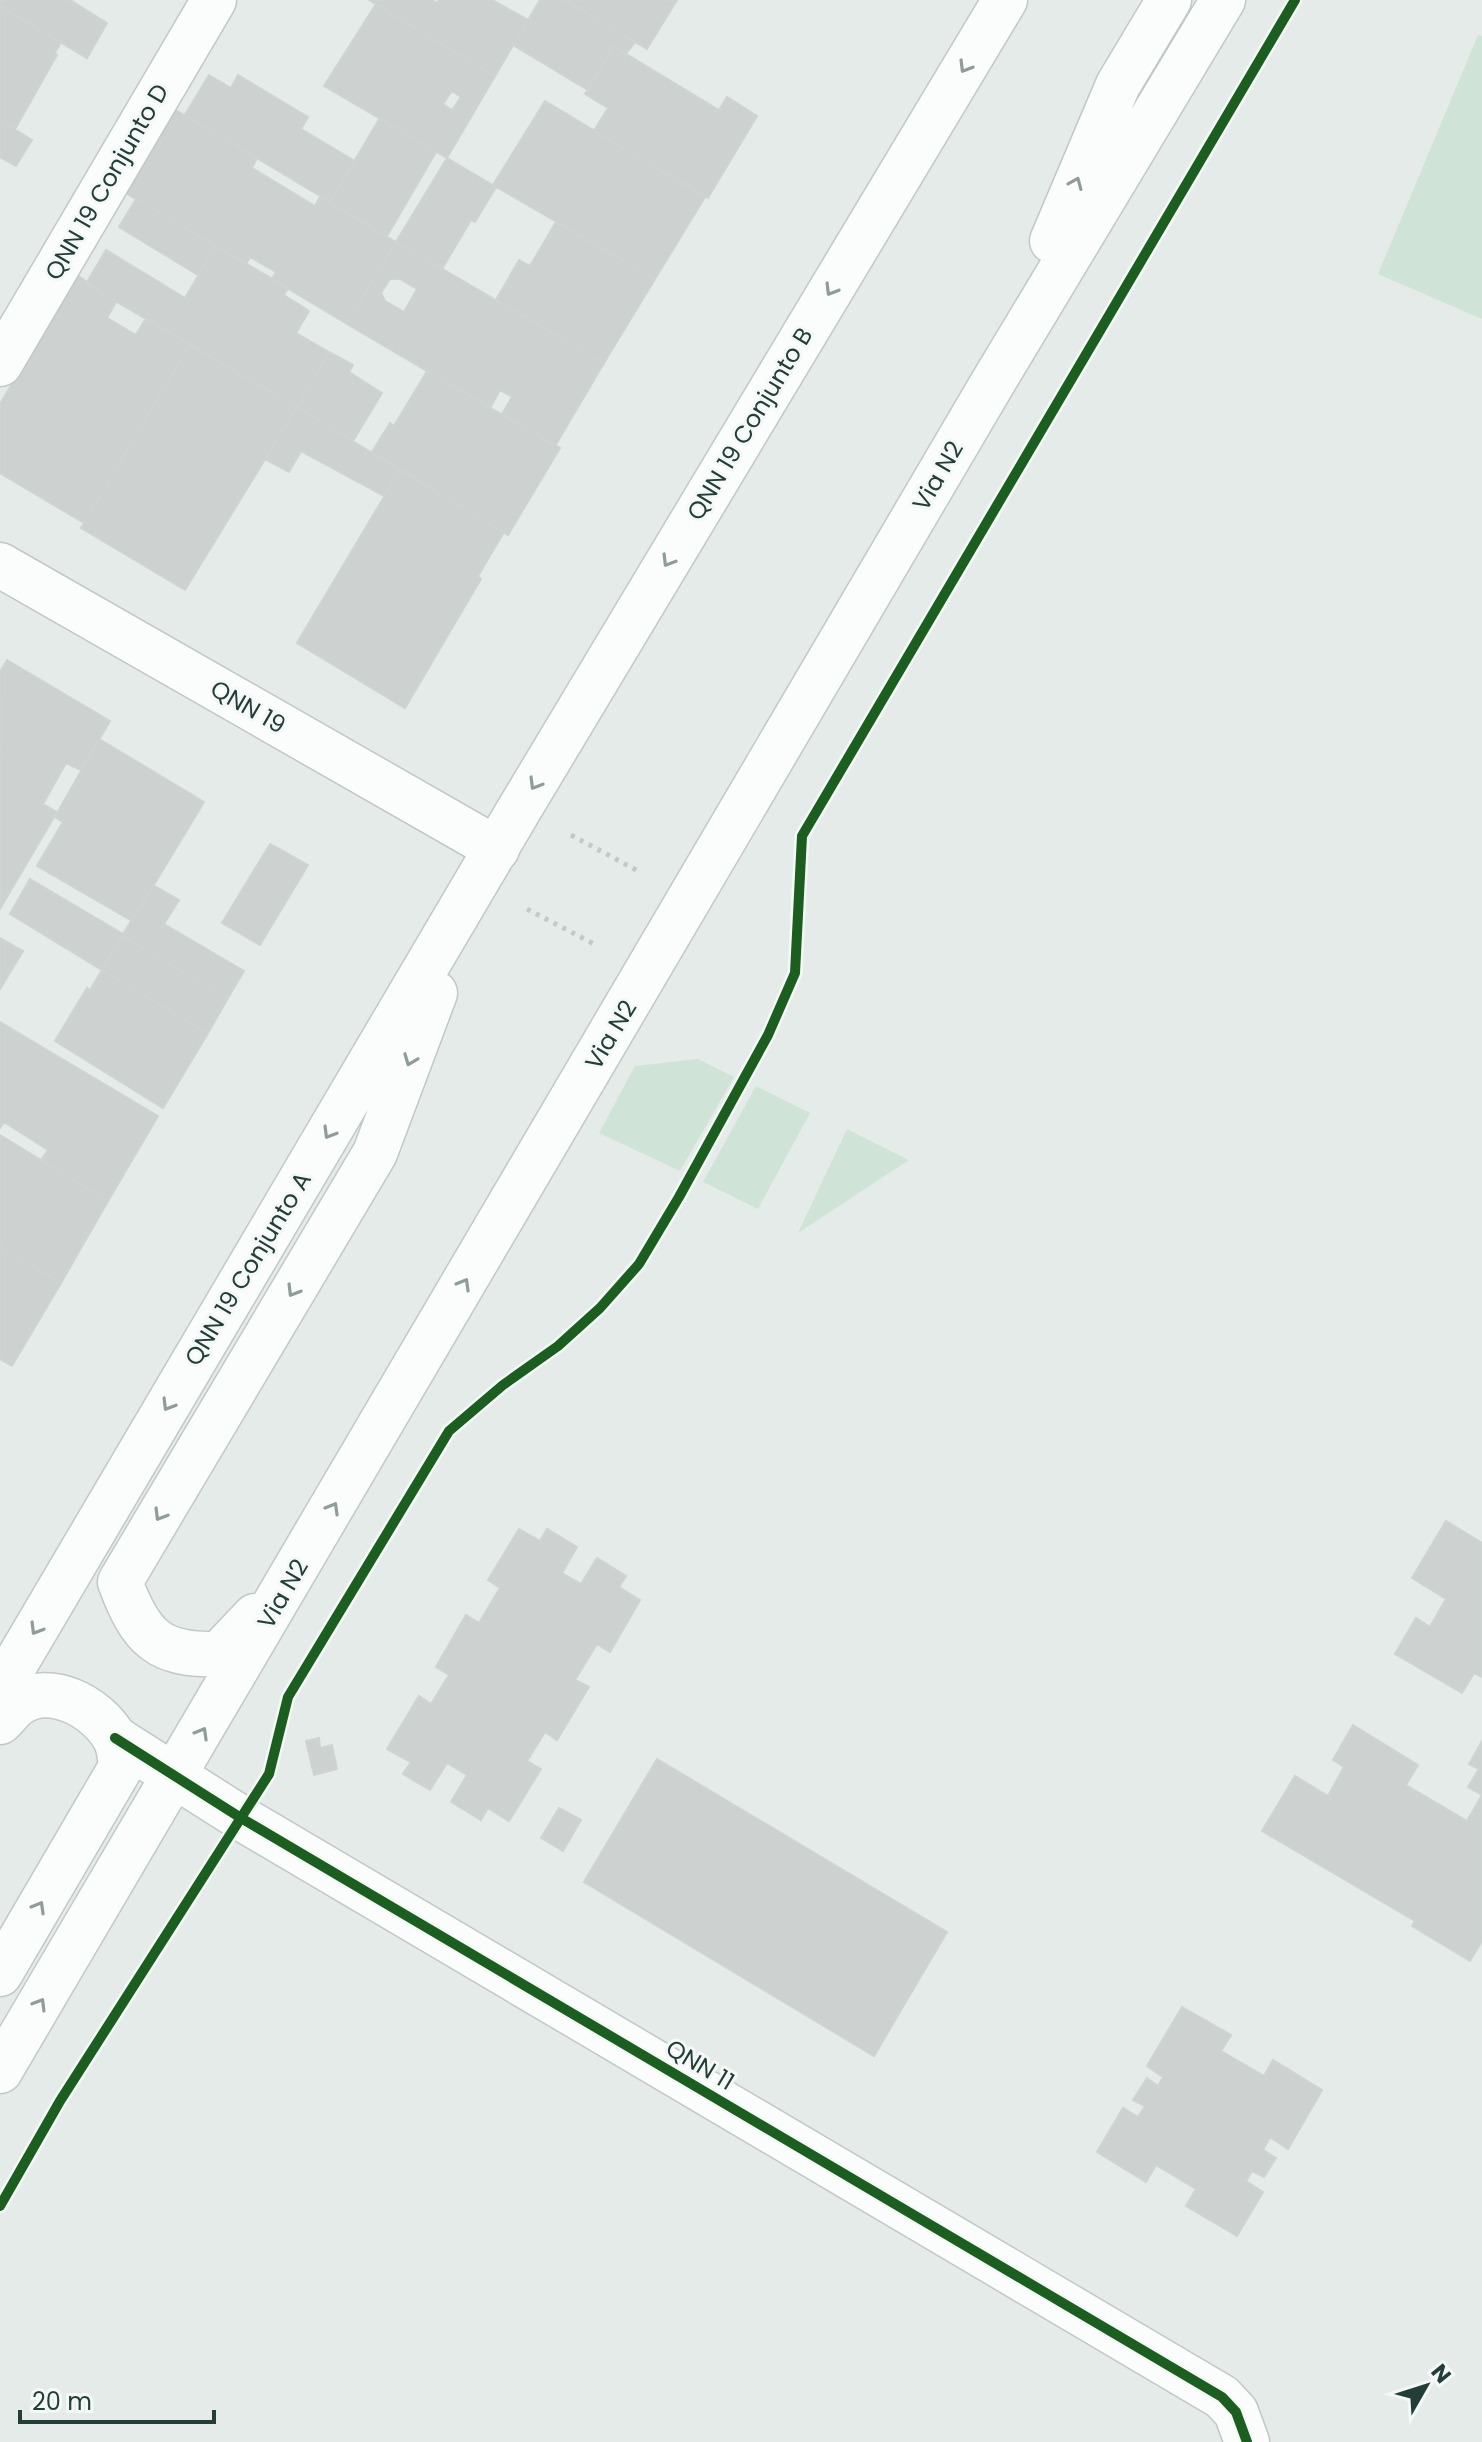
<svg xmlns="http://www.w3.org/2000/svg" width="1482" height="2442" font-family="Poppins,sans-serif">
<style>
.green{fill:#cfe4d6}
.building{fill:#cdd2d0;stroke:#ced4d1;stroke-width:2;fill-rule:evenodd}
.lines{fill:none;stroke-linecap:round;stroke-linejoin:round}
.minor-casing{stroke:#c2c8c6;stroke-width:47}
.tertiary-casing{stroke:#c2c8c6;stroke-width:47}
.secondary-casing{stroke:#c1c9c6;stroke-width:47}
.path{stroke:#c2cac8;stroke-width:5;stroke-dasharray:4 6;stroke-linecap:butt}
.minor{stroke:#fbfcfc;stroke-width:44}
.tertiary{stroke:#fbfcfc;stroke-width:44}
.secondary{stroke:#fbfcfc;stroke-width:44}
.cycleway-casing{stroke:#f4f9f7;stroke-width:15}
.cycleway{stroke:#1b5e20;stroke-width:10}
.oneway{stroke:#8f9d9a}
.labels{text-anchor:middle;stroke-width:6;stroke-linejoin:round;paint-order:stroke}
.street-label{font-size:24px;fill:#233e39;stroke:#f4f9f7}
</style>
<rect width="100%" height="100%" fill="#e5ebe8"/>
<path class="green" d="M1478,35L1482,36V319L1378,274Z
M698,1059L734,1077L680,1171L599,1133L635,1066Z
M756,1086L810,1113L758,1209L703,1182Z
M847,1129L909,1160L798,1233Z"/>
<path class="building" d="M0,0H70L107,23L87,58L0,6Z
M369,0H432L437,3L439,0H492L528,20L495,76Z
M540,0H564L635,42L626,54L613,46L588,90L513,45Z
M564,0H677L647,49Z
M376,4L495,76L447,158L324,86ZM452,91L461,97L452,110L443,104Z
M0,6L61,42L55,53L57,55L15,129L0,120Z
M613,46L719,110L727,97L757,116L708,198L594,131L608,108L585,94Z
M209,75L231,88L238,75L308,117L301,129L355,161L330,202L185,115Z
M545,101L705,197L655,279L493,185Z
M174,109L257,158L252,168L315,206L320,197L396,242L347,324L272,279L276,272L250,257L246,264L124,192Z
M380,118L436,152L387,236L330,202Z
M0,120L32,140L16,166L0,157Z
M447,158L496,187L475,222L471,220L442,269L396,242Z
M136,199L216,246L198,275L119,227Z
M556,222L655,279L604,363L496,300L519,260L530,266Z
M396,242L604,363L555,446L502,414L512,397L500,390L490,408L347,324ZM390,279H400L417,289L404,312L385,301L381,293Z
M216,246L288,288L284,295L309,311L296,333L329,352L297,407L86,284L106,250L185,298Z
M77,275L116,302L107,318L136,335L146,318L190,345L84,523L0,473V404Z
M190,345L297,407L185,590L81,528Z
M329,352L353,365L349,372L382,393L353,441L297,407Z
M427,371L560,448L508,535L372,452L390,423L394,426Z
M297,407L400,470L384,496L301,451L289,472L265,459Z
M400,470L504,532L478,576L481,579L405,708L297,643Z
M7,660L110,721L81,770L66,763L43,804L57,812L1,907L0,672Z
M99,739L204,802L132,921L37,866L63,822L55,817Z
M270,844L308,865L260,945L222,923Z
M30,879L123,934L102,970L10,914Z
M153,885L179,900L164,924L244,971L228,998L122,936Z
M122,936L228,998L208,1033L102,970Z
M0,938L23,951L0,989Z
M102,970L208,1033L163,1108L55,1041L87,988L90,990Z
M0,1022L158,1116L108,1201L41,1160L48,1150L4,1122L0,1128Z
M0,1135L108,1201L61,1283L0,1247Z
M0,1247L61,1283L12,1366L0,1359Z
M1446,1521L1482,1543V1677L1474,1673L1462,1693L1395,1654L1416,1618L1430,1627L1446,1599L1412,1578Z
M519,1529L540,1541L547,1529L577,1547L562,1573L581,1584L597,1558L626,1576L619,1587L640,1600L610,1652L597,1644L575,1680L589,1687L557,1740L545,1732L527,1761L541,1769L509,1821L488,1808L481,1820L451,1802L467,1775L447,1763L430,1790L403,1774L411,1762L387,1749L419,1696L431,1704L449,1675L436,1667L466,1615L479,1623L500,1588L488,1580Z
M1353,1725L1418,1765L1406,1785L1467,1821L1482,1795L1468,1787L1479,1769L1469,1764L1482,1741V1941L1470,1961L1412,1926L1415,1921L1262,1831L1295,1776L1328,1796L1344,1767L1333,1760Z
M319,1738L320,1748L332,1745L337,1769L314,1775L306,1741Z
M657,1759L947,1932L874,2056L584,1882Z
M559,1808L581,1820L563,1851L541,1838Z
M1182,2007L1231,2035L1221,2051L1264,2076L1273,2060L1322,2090L1288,2149L1270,2137L1263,2150L1276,2158L1264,2177L1252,2171L1246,2181L1263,2192L1237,2236L1186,2206L1196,2189L1156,2165L1146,2182L1097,2152L1123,2108L1138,2117L1145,2106L1133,2100L1147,2078L1158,2086L1163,2077L1147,2066Z"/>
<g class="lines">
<g class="minor-casing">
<path id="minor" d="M0,364L214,0
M115,1738L241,1818L1222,2397L1236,2412L1247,2442"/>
</g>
<g class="tertiary-casing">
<path id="tertiary" d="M0,565L497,849"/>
</g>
<g class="secondary-casing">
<path id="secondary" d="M1052,241L1118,85L1169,0
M255,1616L219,1654C158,1656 141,1638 120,1582L375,1153L435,993
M0,1690L520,808L1005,0
M0,1722C6,1717 11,1709 18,1704C49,1681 97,1707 114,1737C119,1745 120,1758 121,1767L0,1974
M0,2071L992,384L1223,0"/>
</g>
<path class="path" d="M571,835L640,872
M527,909L596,945"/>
<use href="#minor" class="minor"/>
<use href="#tertiary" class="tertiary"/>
<use href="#secondary" class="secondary"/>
<g class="cycleway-casing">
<path id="cycleway" d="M115,1738L241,1818L1222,2397L1236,2412L1247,2442
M0,2206L60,2101L269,1774L288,1697L449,1431L503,1385L558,1346L600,1308L639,1264L679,1197L768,1035L795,973L802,836L1295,0"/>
</g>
<use href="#cycleway" class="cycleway"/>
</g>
<defs><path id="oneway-chevron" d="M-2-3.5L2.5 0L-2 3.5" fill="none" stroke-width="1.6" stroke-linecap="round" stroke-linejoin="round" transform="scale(2)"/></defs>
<g class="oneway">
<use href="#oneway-chevron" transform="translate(965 67) rotate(121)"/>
<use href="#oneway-chevron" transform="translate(1076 183) rotate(-67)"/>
<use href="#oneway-chevron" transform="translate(831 290) rotate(121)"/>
<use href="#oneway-chevron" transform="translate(668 561) rotate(121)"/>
<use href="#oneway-chevron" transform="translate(535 784) rotate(121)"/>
<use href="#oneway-chevron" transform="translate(410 1060) rotate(111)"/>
<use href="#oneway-chevron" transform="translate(329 1133) rotate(121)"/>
<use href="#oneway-chevron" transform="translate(464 1284) rotate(-60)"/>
<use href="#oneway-chevron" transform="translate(293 1291) rotate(121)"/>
<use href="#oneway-chevron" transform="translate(168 1405) rotate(121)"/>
<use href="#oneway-chevron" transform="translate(333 1508) rotate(-60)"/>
<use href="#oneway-chevron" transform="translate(160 1515) rotate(121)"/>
<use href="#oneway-chevron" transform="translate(36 1629) rotate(121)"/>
<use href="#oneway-chevron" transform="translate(202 1733) rotate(-60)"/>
<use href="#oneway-chevron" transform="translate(39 1907) rotate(-60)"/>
<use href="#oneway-chevron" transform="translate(40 2004) rotate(-59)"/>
</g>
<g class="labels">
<g class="street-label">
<text transform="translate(107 182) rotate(-60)" y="8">QNN 19 Conjunto D</text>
<text transform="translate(750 424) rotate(-59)" y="8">QNN 19 Conjunto B</text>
<text transform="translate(938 476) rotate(-60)" y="8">Via N2</text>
<text transform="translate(248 707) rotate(30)" y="8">QNN 19</text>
<text transform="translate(611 1035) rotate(-59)" y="8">Via N2</text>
<text transform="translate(248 1269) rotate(-59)" y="8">QNN 19 Conjunto A</text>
<text transform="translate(283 1594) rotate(-60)" y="8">Via N2</text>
<text transform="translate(700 2065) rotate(31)" y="8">QNN 11</text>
</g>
</g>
<g transform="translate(1426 2386) rotate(51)" stroke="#f4f9f7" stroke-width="6" paint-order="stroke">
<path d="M0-6L14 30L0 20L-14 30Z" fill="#233e39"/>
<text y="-12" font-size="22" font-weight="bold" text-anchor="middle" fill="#233e39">N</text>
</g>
<path d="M20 2410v12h194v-12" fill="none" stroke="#233e39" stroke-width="4"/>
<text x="32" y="2410" font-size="24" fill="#233e39" stroke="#f4f9f7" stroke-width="6" paint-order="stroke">20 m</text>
</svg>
